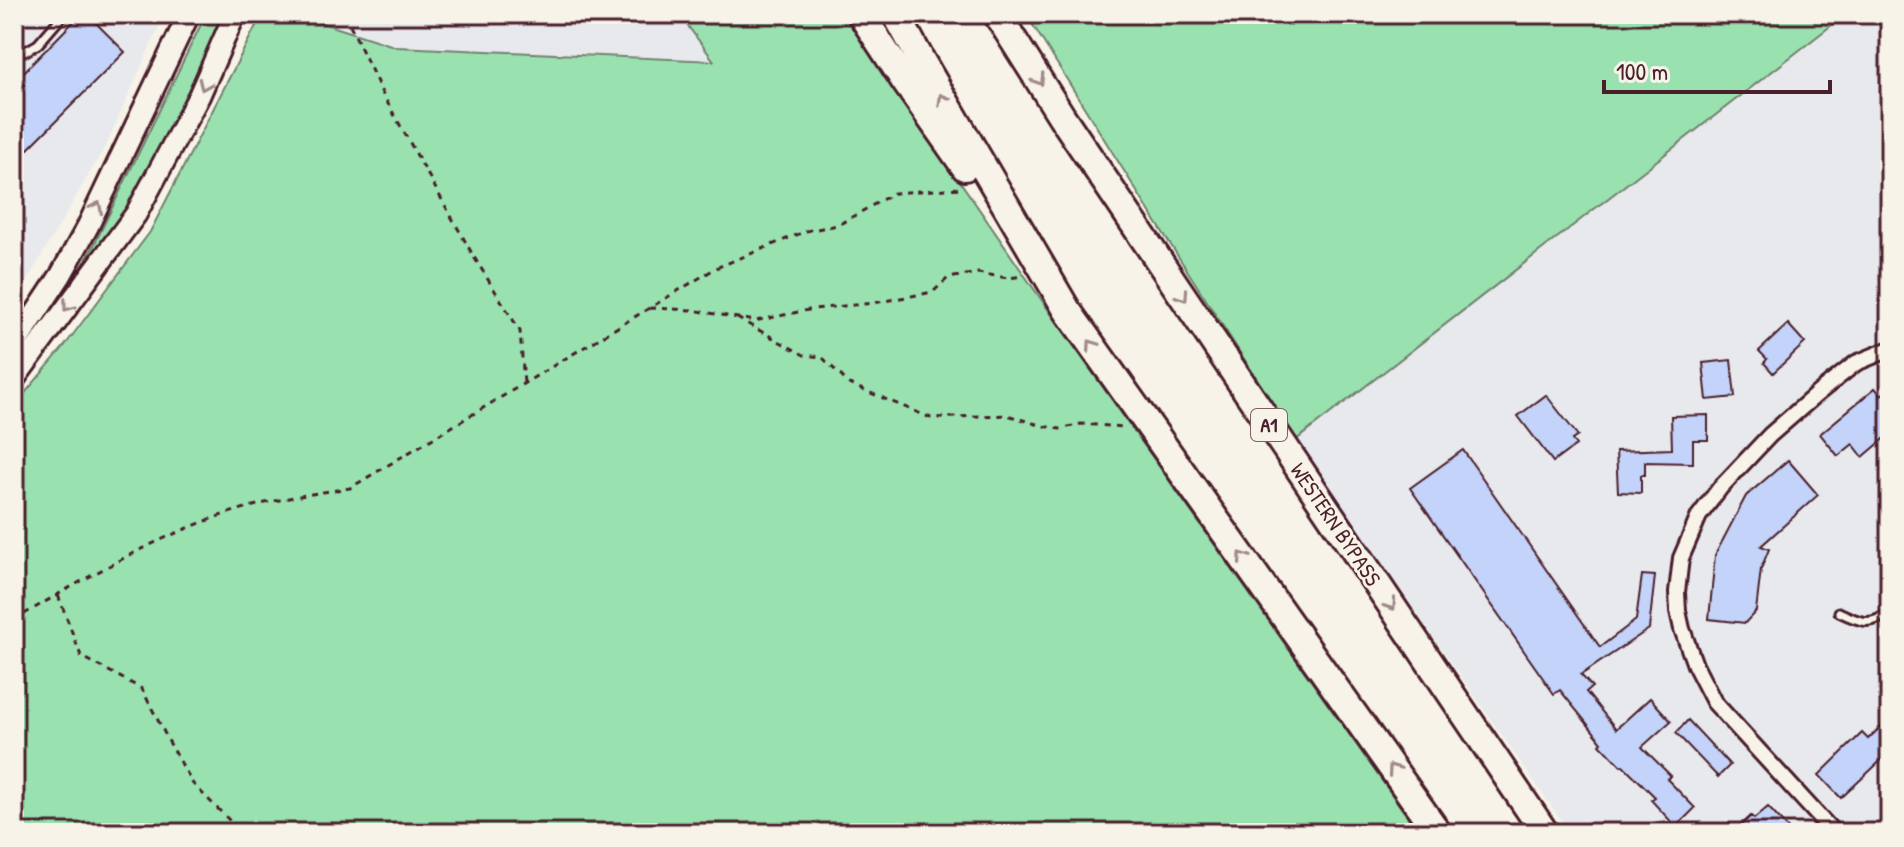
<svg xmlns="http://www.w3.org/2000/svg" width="1904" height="847" font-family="'Patrick Hand',sans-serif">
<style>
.built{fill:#e7e9ed}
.green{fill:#99e2b0;stroke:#72806e;stroke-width:2}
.building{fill:#c3d3f9;stroke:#4a1f2b;stroke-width:2}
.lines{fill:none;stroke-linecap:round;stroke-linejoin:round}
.service-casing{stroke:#4a1f2b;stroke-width:13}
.minor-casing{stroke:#4a1f2b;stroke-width:20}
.secondary-casing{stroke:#4a1f2b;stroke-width:26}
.motorway-casing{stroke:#4a1f2b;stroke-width:32}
.path{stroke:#4a1f2b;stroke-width:3;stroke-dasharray:6 6;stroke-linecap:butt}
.service{stroke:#f7f3e8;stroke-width:7}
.minor{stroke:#f7f3e8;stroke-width:14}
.secondary{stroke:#f7f3e8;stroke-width:20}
.motorway{stroke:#f7f3e8;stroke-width:26}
.oneway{stroke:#a0898a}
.labels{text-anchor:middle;stroke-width:6;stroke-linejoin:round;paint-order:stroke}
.shield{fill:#f7f3e8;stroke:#7e5f64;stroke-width:2}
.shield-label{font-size:20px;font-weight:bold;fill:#4a1f2b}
.street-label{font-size:22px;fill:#4a1f2b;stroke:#f7f3e8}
</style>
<rect width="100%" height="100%" fill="#f7f3e8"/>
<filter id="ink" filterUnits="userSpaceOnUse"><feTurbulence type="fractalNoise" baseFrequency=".0125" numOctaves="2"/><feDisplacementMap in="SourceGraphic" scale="16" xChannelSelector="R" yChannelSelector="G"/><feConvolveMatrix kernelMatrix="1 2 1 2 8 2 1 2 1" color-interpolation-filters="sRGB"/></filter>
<g filter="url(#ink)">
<path class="built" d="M14,14H165L106,145L14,303Z
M294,14H679L716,61L396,47Z
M1846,14H1890V833H1570L1296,440Z"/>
<path class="green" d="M206,14H227L154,157L121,217L75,280L94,245Z
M266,14H294L397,47L714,61L679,14H845L1056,321L1419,833H14V406L63,348L150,232L260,18Z
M1026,14H1846L1296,440L1151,214Z"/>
<path class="building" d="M81,14H87L125,52L14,163V82Z
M1788,324L1805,343L1773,373L1764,363L1767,359L1759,351Z
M1731,360L1735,397L1707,400L1703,363Z
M1875,388L1881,395L1890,388V434L1863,457L1853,444L1838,456L1820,434Z
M1546,395L1578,436L1572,440L1576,445L1553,462L1518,416Z
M1708,415V440H1693V463L1645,462V475H1641V493L1618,492L1616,451L1672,449L1671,416Z
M1463,450L1600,647L1636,620L1642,575L1655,576L1649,629L1581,675L1592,687L1586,692L1616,729L1650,698L1671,721L1642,747L1671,776L1667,779L1695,808L1676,827L1651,800L1655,797L1623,765L1621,766L1600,744L1602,742L1560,690L1554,694L1410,488Z
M1788,460L1818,495L1761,546L1769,549L1761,569L1756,611L1745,623L1709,619L1715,555L1746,496Z
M1890,718V752L1841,798L1819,775L1862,733L1868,739Z
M1688,720L1730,765L1718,777L1676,733Z
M1768,807L1792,833H1740L1743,830L1739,827L1751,816L1754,819Z"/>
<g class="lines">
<g class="service-casing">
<path id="service" d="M315,14H325
M14,49L26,51L38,44L64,14
M1839,612C1860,622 1870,627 1890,612"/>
</g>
<g class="minor-casing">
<path id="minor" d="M1834,833L1714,702L1695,665L1682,629L1678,611L1677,592L1681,558L1699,516L1720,488L1770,435L1817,394L1856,363L1890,349"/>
</g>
<g class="secondary-casing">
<path id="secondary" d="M14,346L61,275L88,226L189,14
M14,379L136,214L199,96L235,14"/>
</g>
<g class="motorway-casing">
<path id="motorway" d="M861,14L904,80L965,167
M896,14L922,62L1067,310L1438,833
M997,14L1062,117L1545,833"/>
</g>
<path class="path" d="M345,14L382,93L474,257L520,331L524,384
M650,308L693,310L755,321L813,309L874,303L933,292L948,278L978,273L1007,278L1024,276
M737,318L804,355L822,357L849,384L931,418L1007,415L1043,426L1060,429L1081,424L1124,427
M58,595L81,656L142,689L168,740L193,784L242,833
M14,620C76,584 139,546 206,521C252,503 302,495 350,488L716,268L806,231L838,225L894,193L960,188"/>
<use href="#service" class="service"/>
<use href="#minor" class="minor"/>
<use href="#secondary" class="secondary"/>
<use href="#motorway" class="motorway"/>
</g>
<defs><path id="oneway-chevron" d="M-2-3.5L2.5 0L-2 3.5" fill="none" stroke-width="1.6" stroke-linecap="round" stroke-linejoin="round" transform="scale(2)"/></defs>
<g class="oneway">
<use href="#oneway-chevron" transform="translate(1039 80) rotate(58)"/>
<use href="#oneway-chevron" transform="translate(204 85) rotate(114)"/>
<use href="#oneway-chevron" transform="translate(943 99) rotate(-120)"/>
<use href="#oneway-chevron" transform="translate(97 207) rotate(-63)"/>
<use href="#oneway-chevron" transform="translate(1183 296) rotate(56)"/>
<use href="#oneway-chevron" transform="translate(68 306) rotate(127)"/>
<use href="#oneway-chevron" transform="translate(1092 345) rotate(-125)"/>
<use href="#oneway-chevron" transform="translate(1243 557) rotate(-125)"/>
<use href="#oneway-chevron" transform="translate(1391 605) rotate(56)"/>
<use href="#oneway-chevron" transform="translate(1393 769) rotate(-125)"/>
</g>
</g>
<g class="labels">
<rect class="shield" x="1251" y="409" width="36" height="32" rx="6"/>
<g class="shield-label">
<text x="1269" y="432">A1</text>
</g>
<g class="street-label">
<text transform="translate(1336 524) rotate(56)" y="8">WESTERN BYPASS</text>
</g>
</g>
<rect width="1904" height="847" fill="none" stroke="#f7f3e8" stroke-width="48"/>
<rect x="24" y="24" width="1856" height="799" fill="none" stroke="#4a1f2b" stroke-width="3" filter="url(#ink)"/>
<path d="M1604 80v12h226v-12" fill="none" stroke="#4a1f2b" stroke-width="4"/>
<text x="1616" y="80" font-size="24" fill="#4a1f2b" stroke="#f7f3e8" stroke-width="6" paint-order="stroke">100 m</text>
</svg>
